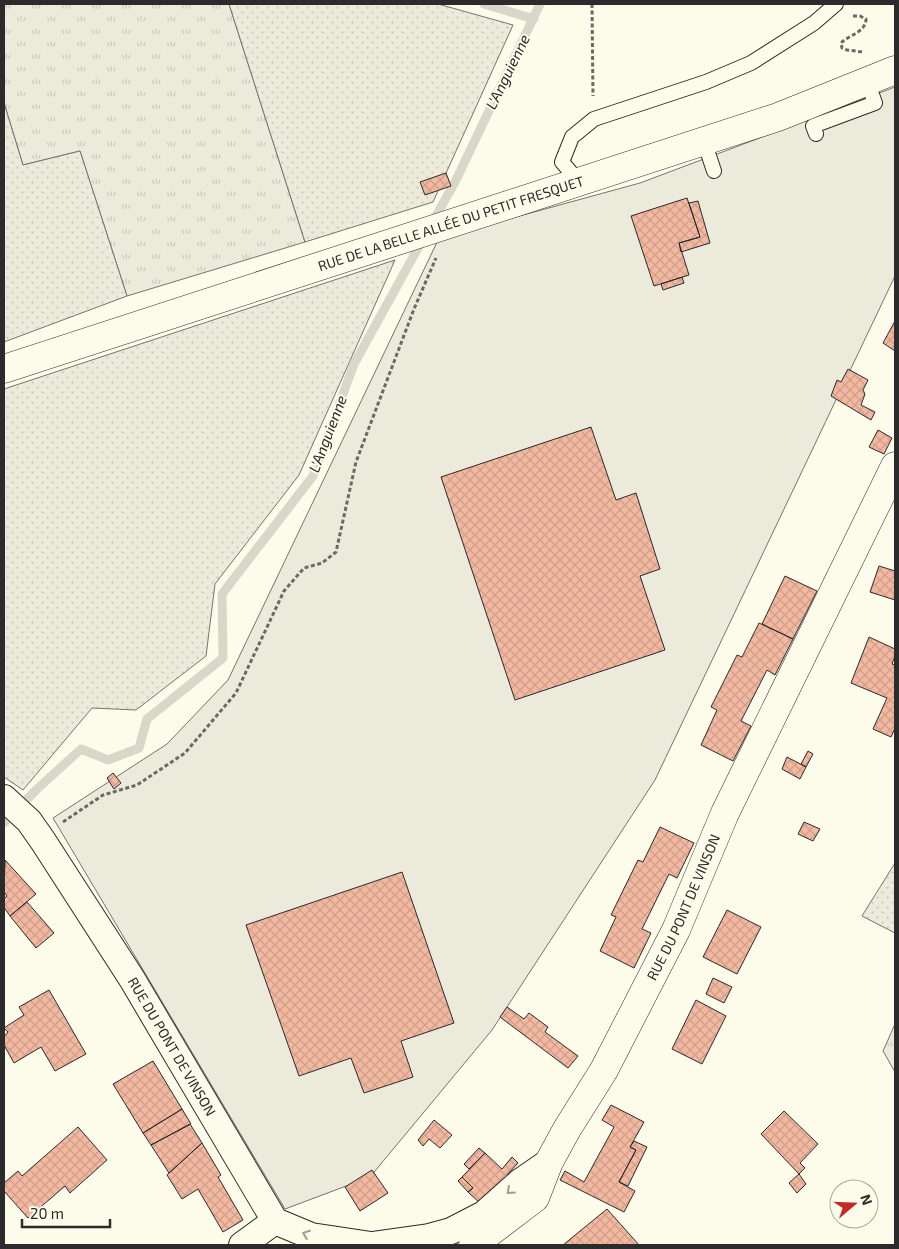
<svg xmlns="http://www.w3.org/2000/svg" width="899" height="1249" font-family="'Exo 2',sans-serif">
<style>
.grass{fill:url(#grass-tufts);stroke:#74746e}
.park{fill:url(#park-dots);stroke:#74746e}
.pitch{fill:#ecebdb;stroke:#74746e}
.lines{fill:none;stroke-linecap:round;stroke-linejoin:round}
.stream{stroke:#d8d7c9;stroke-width:9}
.building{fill:url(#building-cross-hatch);stroke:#2b2b2b}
.lane-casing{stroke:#2b2b2b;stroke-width:16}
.street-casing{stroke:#2b2b2b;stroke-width:28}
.secondary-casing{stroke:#2b2b2b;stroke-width:29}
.path{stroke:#6a6964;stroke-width:3;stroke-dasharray:4 2.5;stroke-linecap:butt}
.lane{stroke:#fdfbea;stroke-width:14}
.street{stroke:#fdfbea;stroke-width:26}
.secondary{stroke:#fdfbea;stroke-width:28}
.oneway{stroke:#9e9d94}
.labels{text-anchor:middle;stroke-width:4;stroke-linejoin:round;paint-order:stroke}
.street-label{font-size:14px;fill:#2b2b2b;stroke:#fdfbea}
.water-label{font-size:15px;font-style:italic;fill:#2b2b2b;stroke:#fdfbea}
</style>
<defs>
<pattern id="grass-tufts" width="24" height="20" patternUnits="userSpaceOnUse" patternTransform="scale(1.25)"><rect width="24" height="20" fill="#ecebdb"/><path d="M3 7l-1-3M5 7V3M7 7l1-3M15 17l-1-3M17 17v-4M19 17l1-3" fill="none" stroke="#cbcabc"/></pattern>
<pattern id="park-dots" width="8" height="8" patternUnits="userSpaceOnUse" patternTransform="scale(1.25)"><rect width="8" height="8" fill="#ecebdb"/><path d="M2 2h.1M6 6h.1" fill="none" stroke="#cbcabc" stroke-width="1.8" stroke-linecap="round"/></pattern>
<pattern id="building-cross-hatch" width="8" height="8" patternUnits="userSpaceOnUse" patternTransform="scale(1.25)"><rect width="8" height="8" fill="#f2b8a0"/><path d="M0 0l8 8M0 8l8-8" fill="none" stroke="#d09e8a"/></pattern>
</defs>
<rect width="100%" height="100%" fill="#fdfbea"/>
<path class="grass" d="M4,4H229L305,242L127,296L80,151L23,165L4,103Z
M895,1024V1072L883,1051Z"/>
<path class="park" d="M229,4H438L513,25L433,202L305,242Z
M4,103L23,165L80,151L127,296L4,342Z
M395,260L299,475L215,584L206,656L136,710L92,708L23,790L4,777V389Z
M895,863V933L862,916Z"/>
<path class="pitch" d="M895,87V276L655,780L492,1030L370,1177L285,1209L53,818L167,744L228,680L439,238L640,183Z"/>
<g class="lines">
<path class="stream" d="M484,4L534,19
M432,223L455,182L540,4
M4,823L36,790L81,749L108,760L139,748L147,719L223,658L222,594L313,476L354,364L423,239"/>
</g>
<path class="building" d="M446,173L451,186L425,195L420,182Z
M687,198L700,237L679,243L689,275L654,286L631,216Z
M698,201L710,243L681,252L679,243L700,237L689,203Z
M682,277L684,283L663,290L661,284Z
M895,321V351L883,343Z
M848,369L868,380L863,390L865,394L861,405L875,412L871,420L831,396L837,380L841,382Z
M591,427L616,500L636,493L660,569L640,576L665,650L515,700L441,477Z
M878,430L892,438L884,454L869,447Z
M879,566L895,571V600L870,592Z
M785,576L817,591L793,639L762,624Z
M759,623L793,639L775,675L767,670L741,721L751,726L733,761L701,745L717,710L711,707L737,655L742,657Z
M869,637L895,649V656L892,664L895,665V728L891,737L873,729L887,698L851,683Z
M808,751L813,754L806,767L801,764Z
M787,757L806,767L800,779L782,769Z
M113,773L121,783L114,789L107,778Z
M804,822L820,829L813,841L798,834Z
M660,827L694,843L677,878L669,874L642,929L651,933L634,968L600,951L616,917L611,915L638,860L643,862Z
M5,860L36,894L10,916L4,907V899L7,896L4,892Z
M402,872L454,1023L401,1041L413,1077L364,1093L351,1058L299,1076L246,925Z
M27,902L54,933L36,948L10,916Z
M727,910L761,927L737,974L703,957Z
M713,978L732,987L724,1003L706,994Z
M49,990L86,1054L55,1071L41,1047L14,1063L4,1045V1037L8,1032L4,1028L24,1015L19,1007Z
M696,1000L726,1016L702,1064L672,1049Z
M507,1007L524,1019L529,1013L548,1027L545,1032L578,1056L568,1068L500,1017Z
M153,1061L182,1109L143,1133L113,1084Z
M611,1105L644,1122L630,1147L636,1150L619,1182L635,1191L624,1212L560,1180L565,1171L584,1182L614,1127L602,1120Z
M182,1109L191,1124L151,1145L143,1133Z
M784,1111L818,1144L800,1163L805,1168L799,1174L761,1134Z
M434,1120L452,1135L440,1148L429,1139L423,1146L418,1140Z
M190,1124L202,1143L169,1173L151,1145Z
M78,1127L107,1160L70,1193L65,1186L28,1218L4,1191V1183L18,1171L22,1176Z
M634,1141L647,1147L628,1186L619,1182L636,1150L630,1147Z
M202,1143L221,1175L218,1177L243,1220L223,1232L198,1189L182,1199L167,1175Z
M479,1148L485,1153L469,1169L464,1164Z
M485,1153L502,1169L512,1157L518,1163L507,1175L509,1177L482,1205L468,1192L473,1188L462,1177Z
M372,1170L388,1193L360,1211L345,1187Z
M799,1174L806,1184L797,1193L789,1183Z
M462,1177L473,1188L468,1192L458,1181Z
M607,1209L639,1245H563Z"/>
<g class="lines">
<g class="lane-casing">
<path id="lane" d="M816,134L813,126L875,103L867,81
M704,141L714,171
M579,182L562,162L572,137L594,119L706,82L751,63L814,23L836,4"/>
</g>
<g class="street-casing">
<g id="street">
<path id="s1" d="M4,798L29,821L43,841L132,979L275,1221L311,1236L371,1245"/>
<path d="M242,1245L275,1221"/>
<path d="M372,1245L429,1237L451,1231L484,1214L520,1182L549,1162"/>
</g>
</g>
<g class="secondary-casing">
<g id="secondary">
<path id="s2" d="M4,369L778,117L895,70"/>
<path id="s3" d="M473,1245L535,1198L549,1162L567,1129L604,1070L676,930L725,813L895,466"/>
</g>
</g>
<path class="path" d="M592,4L593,96
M853,16H860L866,19C866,32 849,35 841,43L842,48L847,50L863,52
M63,822L103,795L137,785L185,753L236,693L284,591L304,568L322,563L336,552L356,462L414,309L436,258"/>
<use href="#lane" class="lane"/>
<use href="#street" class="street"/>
<use href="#secondary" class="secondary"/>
</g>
<defs><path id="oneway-chevron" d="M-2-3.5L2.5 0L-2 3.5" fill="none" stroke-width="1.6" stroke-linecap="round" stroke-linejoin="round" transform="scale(1.25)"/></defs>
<g class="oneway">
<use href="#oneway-chevron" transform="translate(510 1191) rotate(138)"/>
<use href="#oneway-chevron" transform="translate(306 1234) rotate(-159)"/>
</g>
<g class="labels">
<g class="street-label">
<text dy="5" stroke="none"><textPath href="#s2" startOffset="470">RUE DE LA BELLE ALLÉE DU PETIT FRESQUET</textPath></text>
<text dy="5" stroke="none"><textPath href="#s3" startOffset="405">RUE DU PONT DE VINSON</textPath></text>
<text dy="5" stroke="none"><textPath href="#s1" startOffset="301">RUE DU PONT DE VINSON</textPath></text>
</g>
<g class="water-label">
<text transform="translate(508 72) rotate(-64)" y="5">L'Anguienne</text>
<text transform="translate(328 434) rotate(-69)" y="5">L'Anguienne</text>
</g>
</g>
<rect width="899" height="1249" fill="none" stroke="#2b2b2b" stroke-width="10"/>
<g transform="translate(854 1204) rotate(71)"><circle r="24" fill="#fdfbea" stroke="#a9a89e"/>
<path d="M0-4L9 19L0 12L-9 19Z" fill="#c62828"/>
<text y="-8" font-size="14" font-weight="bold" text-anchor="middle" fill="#2b2b2b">N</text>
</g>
<path d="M22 1219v8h88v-8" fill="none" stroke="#2b2b2b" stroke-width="2.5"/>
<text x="30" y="1219" font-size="15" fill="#2b2b2b" stroke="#fdfbea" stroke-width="4" paint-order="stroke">20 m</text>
</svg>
